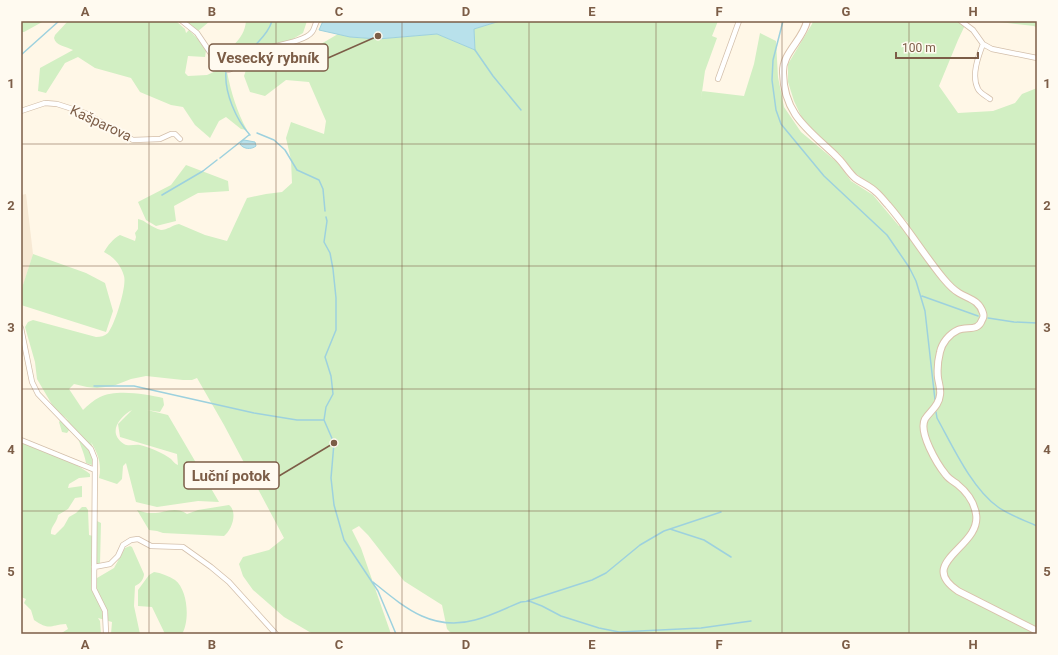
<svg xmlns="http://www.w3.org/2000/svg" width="1058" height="655" font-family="Roboto,sans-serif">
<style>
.residential{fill:#f7e9d4}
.green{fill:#d2efc3;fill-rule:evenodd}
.water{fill:#b8e1eb;stroke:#9dd1de}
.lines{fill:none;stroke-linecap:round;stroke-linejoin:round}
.stream{stroke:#9dd1de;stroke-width:1.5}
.street-casing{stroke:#d3bfab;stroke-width:6}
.secondary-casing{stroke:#d9c1aa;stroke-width:8}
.street{stroke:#fff;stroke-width:4.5}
.secondary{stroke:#fff;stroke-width:6}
.grid{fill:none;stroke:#7c5d47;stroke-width:1;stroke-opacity:0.55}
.labels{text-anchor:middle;stroke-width:4;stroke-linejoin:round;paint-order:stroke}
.street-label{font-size:14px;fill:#7c5d47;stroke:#fffaf0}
.leader{fill:none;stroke:#7c5d47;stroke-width:1.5}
.callout-dot{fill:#7c5d47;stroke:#fffaf0;stroke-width:1.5}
.callout{fill:#fffaf0;stroke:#7c5d47;stroke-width:1.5}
.callout-label{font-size:15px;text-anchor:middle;font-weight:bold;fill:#7c5d47}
.neatline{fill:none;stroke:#7c5d47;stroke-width:1.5}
.grid-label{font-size:13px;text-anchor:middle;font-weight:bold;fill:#7c5d47}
</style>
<rect width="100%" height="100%" fill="#fff7e7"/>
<path class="residential" d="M26,194L33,254L21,292V195Z"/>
<path class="green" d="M21,21H44L24,32H21Z
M68,21H176L185,29L186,33L189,30L198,39L206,51L205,57L188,56L185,73L188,76L207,75L216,71L217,66L227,72C231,92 237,112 247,130L241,129L226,117L219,121L210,138L195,125L183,107L171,105L140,92L131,78L95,68L78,57L65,63L46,93L38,91L40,68L73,50C65,46 56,46 54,38L55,35Z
M185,21H210L197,32Z
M246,21H307L303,33L291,40L244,57L227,68L220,62C228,46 244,42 246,21Z
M500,21H718L712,36L717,38L705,71L701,99L702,91L744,96L754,64L760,33L776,41L778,77L784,107L801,132L838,163L851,181L873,195L899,226L904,225L908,223L878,191L854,172L841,155L811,130L801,116L794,101L788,82V64L812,24L813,21H967L958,40L939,86L958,113L993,111L1015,103L1022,94L1037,88V634H452L447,629L442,605L404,581L368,535L359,526L352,530L361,548L391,634H313L284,617L253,590L243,576L239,564L243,557L269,550L284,538L224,425L197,378L192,380H183L146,376L131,379L113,386L97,388L87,387L74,384L69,389L83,410C88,405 94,400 100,397C116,389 146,394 163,398L164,405L160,412L147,410L168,415L219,502L198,501L157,507L136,502L126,463L123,466L122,479L117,484L99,478C102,464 98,454 91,442L97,459L92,465L86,463C84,451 78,442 76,430L72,426L67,433L62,432L59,422L62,418L68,420L54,408L37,379L35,362L25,327L28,322L33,320L96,337C101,337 104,336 108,333C115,324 127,286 124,276C121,265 114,257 104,252C108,245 113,239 120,235L135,241L136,237L135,233L138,229V219C145,220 152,228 161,230C167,230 173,225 179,224L205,235L227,241L247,198L266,194L282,192L292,183L291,160L286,138L291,122L324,134L326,121L309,82L286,80L265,96L250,92L244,76L247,67L258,60L277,51H309L338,34L350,37L378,39L437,34L475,50L474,29ZM132,410L118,424L120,437L177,454L178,465C175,464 173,461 171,459C163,453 149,447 140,445C134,444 129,447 124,444C107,433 119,417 132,410Z
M991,21H1037V28L1034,26Z
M186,165L228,181L229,191L198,193L174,206L176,221L156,226L146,220L138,202L171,185Z
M33,254L86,273L105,283L113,311L106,332L21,305V291Z
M21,443C41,448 74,461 90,474V477L79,478L69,484L68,488L82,486V497L75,498L68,509L58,515C57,523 50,527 51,534L55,535L64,526L69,517L76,513L82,507H86L88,510L89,535L97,537V521L101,523L100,564L93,565L92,583L97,585V578L114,568L125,548L130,546L132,547L144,574C144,579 140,584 135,586L134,606L140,634H111L112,622L98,618L100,621L101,634H60L68,629L66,624C50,625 50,631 34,620L31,610L24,603L26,599L21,597Z
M229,505C238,512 232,530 224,536L163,533L157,531L149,530L137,510C141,511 146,513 150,513C164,514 174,505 187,514L198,510Z
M154,572C161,573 169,576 175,580C188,590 190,621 182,634H165L152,607L138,606V590L149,575Z"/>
<path class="water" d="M323,21H500L474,29L475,50L437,34L378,39L350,37L319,30Z
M244,140L255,142L256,146C251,150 243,149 240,144L242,141Z"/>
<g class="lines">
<path class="stream" d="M783,21L773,60L772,80L776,110L781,124L824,176L887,235L909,267L916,281L925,311L935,400
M475,50L493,76L521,110
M21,55L59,21
M231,66C244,55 267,38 272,21
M226,71C224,92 236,120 250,135
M257,133L274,140L285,150L297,170L319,180L323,189L325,211
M220,158L249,135
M162,195L203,171L217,160
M326,217L327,221L324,242L330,253L333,269L336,298V330L325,357L331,376L333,394L326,407L324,420L334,443L331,478L334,505L344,540L378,591L396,634
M922,296L978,316
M988,318L1014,322L1037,323
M94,386H134L254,413L297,420H324
M936,412L937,418C952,445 972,489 998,507C1009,515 1024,520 1037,526
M670,529L704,540L731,557
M373,582C404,607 432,632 475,620C491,616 506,608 521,602L529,601L542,606L561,616L599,628L619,632L701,628L751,621
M527,601L592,580L606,573L640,545L664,531L721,512"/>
<g class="street-casing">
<path id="street" d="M182,21L197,33L218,64L228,70C238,67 244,57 254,52C267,46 304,43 312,32C314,30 315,24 317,21
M961,21L973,30L983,44L992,49L1037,58
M983,44C978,57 971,76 978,89C980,93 986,96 990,99
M718,79L739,21
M21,111L45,103L57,104L85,113L133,140L160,139L171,134H175L180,139
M21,328L32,382L38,394L91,449L95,459L94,589L105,611L106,634
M21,440L95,470
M94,567L110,564L118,556L123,545L131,540L138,539L151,546L183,547L211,567L229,582L276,634"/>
</g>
<g class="secondary-casing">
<path id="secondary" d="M807,21C803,40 782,53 783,73C784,115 809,130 836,156C843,162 848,172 855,178C862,183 870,186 876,192C881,196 884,201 888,205C908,228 924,255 943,278C948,284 952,289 959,293C969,299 979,300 983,313C984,317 984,316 982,320C978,332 967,326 958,330C949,334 942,343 940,352C938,360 937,369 938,378C939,384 941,389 940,395C939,406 930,411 925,419C918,432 937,464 946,475C949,479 953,481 957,484C967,492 974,501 976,514C982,547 915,562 958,591L1037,631"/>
</g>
<use href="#street" class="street"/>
<use href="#secondary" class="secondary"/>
</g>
<path class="grid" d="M149,21V634M276,21V634M402,21V634M529,21V634M656,21V634M782,21V634M909,21V634M21,144H1037M21,266H1037M21,389H1037M21,511H1037"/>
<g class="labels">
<g class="street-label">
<text transform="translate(101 123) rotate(25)" y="5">Kašparova</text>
</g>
</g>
<path class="leader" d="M378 36L328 58M334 443L279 476"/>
<g class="callout-dot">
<circle cx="378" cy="36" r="4"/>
<circle cx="334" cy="443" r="4"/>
</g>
<g class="callout">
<rect x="209" y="44" width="119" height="27" rx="4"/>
<rect x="184" y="462" width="95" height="27" rx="4"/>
</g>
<g class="callout-label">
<text x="268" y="63">Vesecký rybník</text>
<text x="231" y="481">Luční potok</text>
</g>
<rect width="1058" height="655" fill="none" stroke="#fffaf0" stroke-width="44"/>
<path d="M896 52v6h82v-6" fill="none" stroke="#7c5d47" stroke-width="2"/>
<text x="902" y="52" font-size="12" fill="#7c5d47" stroke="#fffaf0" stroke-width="3" paint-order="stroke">100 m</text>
<rect x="22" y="22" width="1014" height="611" class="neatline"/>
<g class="grid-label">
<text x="85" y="16">A</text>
<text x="212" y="16">B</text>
<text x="339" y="16">C</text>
<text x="466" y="16">D</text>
<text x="592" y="16">E</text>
<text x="719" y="16">F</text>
<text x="846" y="16">G</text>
<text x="973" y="16">H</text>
<text x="11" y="88">1</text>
<text x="1047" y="88">1</text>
<text x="11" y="210">2</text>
<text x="1047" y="210">2</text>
<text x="11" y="332">3</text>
<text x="1047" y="332">3</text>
<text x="11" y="454">4</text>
<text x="1047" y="454">4</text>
<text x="11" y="576">5</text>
<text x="1047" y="576">5</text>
<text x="85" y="649">A</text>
<text x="212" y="649">B</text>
<text x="339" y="649">C</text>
<text x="466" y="649">D</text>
<text x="592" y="649">E</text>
<text x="719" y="649">F</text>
<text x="846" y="649">G</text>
<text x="973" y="649">H</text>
</g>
</svg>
